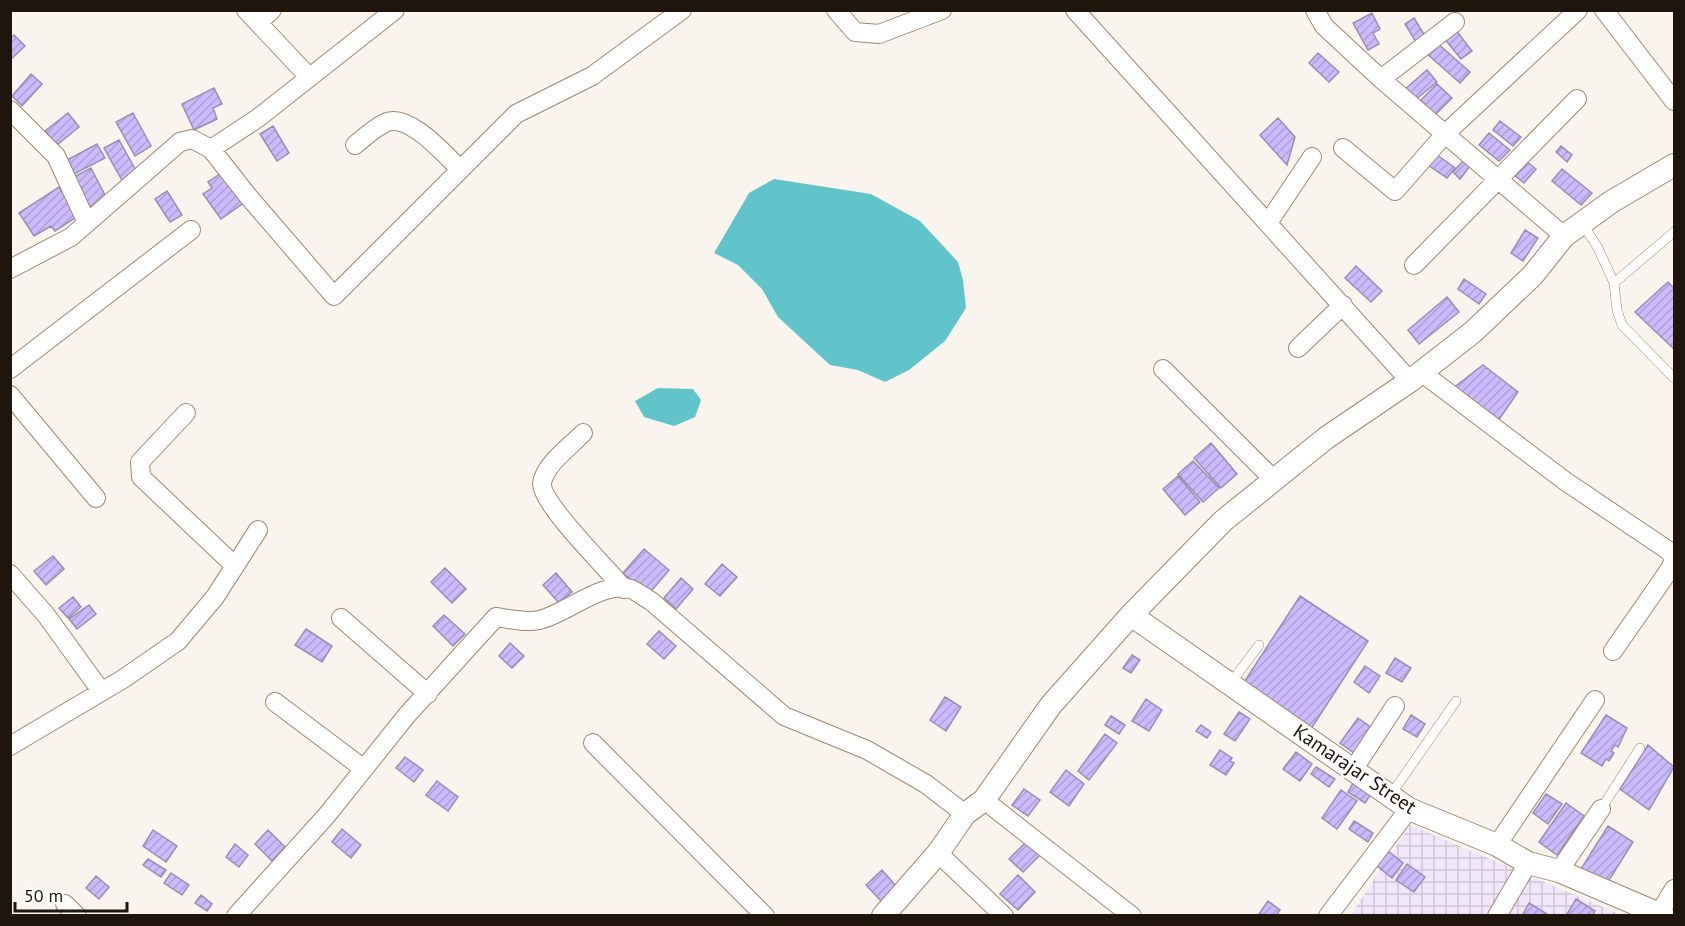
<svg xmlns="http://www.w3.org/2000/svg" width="1685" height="926" font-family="'PT Sans',sans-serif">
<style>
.industrial{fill:url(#industrial-grid)}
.water{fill:#60c4ca}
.building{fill:url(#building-hatch);stroke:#9790af;stroke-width:1.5}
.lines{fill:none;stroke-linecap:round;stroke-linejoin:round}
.service-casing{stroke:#a2876f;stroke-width:10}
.minor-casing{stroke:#a2876f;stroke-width:20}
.tertiary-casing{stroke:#a2876f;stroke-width:24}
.service{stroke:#fff;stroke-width:9}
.minor{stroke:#fff;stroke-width:18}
.tertiary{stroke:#fff;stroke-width:22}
.labels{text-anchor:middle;stroke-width:5;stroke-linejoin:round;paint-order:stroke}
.street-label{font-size:20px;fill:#1f150c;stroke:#fff}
</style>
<defs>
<pattern id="industrial-grid" width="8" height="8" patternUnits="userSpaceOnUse" patternTransform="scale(1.5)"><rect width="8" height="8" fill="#f1e7fb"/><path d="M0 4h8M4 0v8" fill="none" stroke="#cec5d6"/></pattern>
<pattern id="building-hatch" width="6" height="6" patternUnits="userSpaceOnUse" patternTransform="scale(1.5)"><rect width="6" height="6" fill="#cbbafd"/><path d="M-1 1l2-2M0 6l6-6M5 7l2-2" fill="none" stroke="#ae9fd8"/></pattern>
</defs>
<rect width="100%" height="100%" fill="#faf4ef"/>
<path class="industrial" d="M1410,825L1622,915L1350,916Z"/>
<path class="water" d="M774,179L871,194L920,221L958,262L963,280L966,308L945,341L909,370L885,382L858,370L830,365L778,317L762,289L738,265L714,253L749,193Z
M658,388L693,389L701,400L695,417L674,426L644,417L635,401Z"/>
<path class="building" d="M1372,13L1380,29L1373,33L1379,44L1368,50L1353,23Z
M1414,18L1428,41L1419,47L1405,24Z
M1455,29L1472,51L1461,59L1444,38Z
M14,35L25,46L10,60V38Z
M1436,42L1470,72L1460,83L1426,53Z
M1318,53L1339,72L1329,82L1309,63Z
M1427,70L1437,82L1414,101L1404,90Z
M31,74L42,84L22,106L12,96Z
M1437,84L1452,98L1435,115L1421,100Z
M214,88L222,104L213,108L217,119L194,130L182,104Z
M68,113L79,127L57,145L45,131Z
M133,113L151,146L135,156L116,122Z
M1278,118L1295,137L1287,165L1260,135Z
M1500,121L1521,137L1513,146L1493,130Z
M273,126L289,153L277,161L260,134Z
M1489,133L1510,150L1499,161L1479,145Z
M119,140L139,176L124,184L104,148Z
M97,144L105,158L74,174L67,160Z
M1561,146L1572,155L1567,162L1556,152Z
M1433,152L1455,168L1447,178L1425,163Z
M1464,160L1470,166L1460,179L1453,172Z
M1526,161L1536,169L1524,183L1514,175Z
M91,168L108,201L89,211L72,178Z
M1562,169L1592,193L1581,205L1552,181Z
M223,172L245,202L221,219L203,194L212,188L208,182Z
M59,187L78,216L55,231L51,226L34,236L19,213Z
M167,191L182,215L170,222L155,199Z
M1525,230L1538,238L1523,261L1511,253Z
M1356,266L1382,291L1371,302L1345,278Z
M1464,279L1486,294L1479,304L1458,289Z
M1668,282L1674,288V349L1635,312Z
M1447,297L1459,312L1419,344L1408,330Z
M1483,365L1518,392L1498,421L1452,389Z
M1211,443L1237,474L1221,488L1194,458Z
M1193,461L1219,488L1203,502L1178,474Z
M1178,476L1200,502L1185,515L1163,489Z
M644,549L669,570L648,595L623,573Z
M53,556L64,569L46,585L34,571Z
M722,564L737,577L720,596L705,584Z
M445,568L466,589L452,603L431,582Z
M556,573L572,592L559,603L543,585Z
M681,578L693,589L676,609L664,598Z
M1300,596L1368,641L1309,732L1241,687Z
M73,597L81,607L68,618L59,608Z
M89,605L96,614L77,629L69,619Z
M444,615L465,634L453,646L433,626Z
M306,629L332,646L322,662L295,645Z
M659,631L676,646L664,659L647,644Z
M510,643L524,656L512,668L499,656Z
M1132,655L1140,660L1131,673L1123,668Z
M1395,658L1411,668L1402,682L1386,673Z
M1365,666L1380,676L1369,693L1354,682Z
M945,697L961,707L946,731L930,720Z
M1146,699L1162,710L1149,731L1132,721Z
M1239,712L1250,719L1235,741L1224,734Z
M1411,715L1425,724L1417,737L1403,729Z
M1606,715L1627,728L1618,747L1615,745L1611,751L1614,753L1609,761L1606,759L1602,766L1581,753Z
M1111,716L1125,725L1119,734L1105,725Z
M1358,718L1372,728L1354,753L1340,743Z
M1201,725L1211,732L1207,738L1196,731Z
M1105,734L1117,743L1089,780L1078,771Z
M1648,745L1674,767L1649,810L1620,789Z
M1220,750L1232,758L1230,761L1234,763L1226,775L1210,765Z
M1296,752L1312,764L1300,781L1283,769Z
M405,757L423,770L414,782L396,768Z
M1316,767L1335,779L1329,787L1311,774Z
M1066,770L1084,784L1069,806L1050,792Z
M437,781L458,797L448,811L426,795Z
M1353,783L1371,794L1365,803L1348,792Z
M1024,789L1040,800L1028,816L1012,805Z
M1341,790L1357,801L1337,829L1322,818Z
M1546,794L1562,804L1548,824L1533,813Z
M1566,803L1584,816L1557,855L1539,842Z
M1354,821L1373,833L1368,842L1349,829Z
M1608,826L1633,842L1606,885L1581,869Z
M342,829L361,845L351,858L332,842Z
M153,830L177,846L166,862L143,846Z
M268,830L285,847L272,861L255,844Z
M1026,842L1040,855L1023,872L1009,859Z
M235,844L248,855L239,867L226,857Z
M1387,850L1403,863L1392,878L1376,865Z
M148,859L166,870L161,877L143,865Z
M1407,864L1425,877L1414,892L1396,880Z
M882,870L896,886L881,901L866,885Z
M171,873L189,885L182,895L164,883Z
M1018,875L1035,892L1018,910L1000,894Z
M96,876L109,887L99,899L86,888Z
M201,895L212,904L207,911L195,903Z
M1576,899L1595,911L1592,916H1566Z
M1268,901L1280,910L1276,916L1259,914Z
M1529,903L1547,914L1546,916H1522Z"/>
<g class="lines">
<g class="service-casing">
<path id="service" d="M1582,223L1598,248L1614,283L1617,310L1622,325L1674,378
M1614,283L1674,232
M1230,684L1259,645
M1390,796L1456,701
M1601,809L1640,748"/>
</g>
<g class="minor-casing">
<path id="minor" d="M246,10L309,77
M836,10L855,32L879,34L942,10
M1075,10L1410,381
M1315,10L1324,26L1381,79L1564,236
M1604,10L1674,101
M258,23L272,10
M1381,79L1455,22
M10,110L56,156L87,223
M355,145C365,137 375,127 387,122C410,114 444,154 460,169
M1343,148L1395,191L1445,134L1578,10
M211,149L258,118L395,10
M1268,223L1312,157
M1414,265L1577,99
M10,269L71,237L180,142L192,139L211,149L248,196L334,296L516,114L592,76L682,10
M1298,348L1343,305
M10,369L191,230
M1163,369L1274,480
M1421,372L1565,481L1669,551L1674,559L1670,569L1613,651
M10,395L96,498
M186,413L140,462L141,477L235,566
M583,433C570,447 545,464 542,483C540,503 609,570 624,589
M10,574L46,615L101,691
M341,618L428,694
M275,702L364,769
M593,743L765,916
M10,746L123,679L178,641L215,597L258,530
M1353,770L1395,706
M984,800L1132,916
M1497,845L1595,700
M938,853L1004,916
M1559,871L1601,809
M65,904L77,916
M1660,912L1674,889
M236,916L327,815L407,715L496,617C509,619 526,623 539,620C566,614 603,580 631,589C638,592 645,598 651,601L784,716L867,750L926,784L965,814
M1328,916L1409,809
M1497,916L1528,863"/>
</g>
<g class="tertiary-casing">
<path id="tertiary" d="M1131,615L1409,809L1497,845L1528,863L1559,871L1664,916
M883,916L938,853L965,814L984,800L1051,705L1131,615L1223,521L1326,438L1410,381L1473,332L1533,275L1564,236L1611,202L1674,165"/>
</g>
<use href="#service" class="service"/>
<use href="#minor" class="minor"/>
<use href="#tertiary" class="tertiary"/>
</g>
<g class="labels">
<g class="street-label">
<text transform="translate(1355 769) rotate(34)" y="7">Kamarajar Street</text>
</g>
</g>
<rect width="1685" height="926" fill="none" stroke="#1f150c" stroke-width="24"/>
<path d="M15 902v9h112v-9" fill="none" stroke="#1f150c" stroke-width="3"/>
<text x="24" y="902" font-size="18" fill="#1f150c" stroke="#ffffff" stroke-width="4.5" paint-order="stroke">50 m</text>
</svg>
